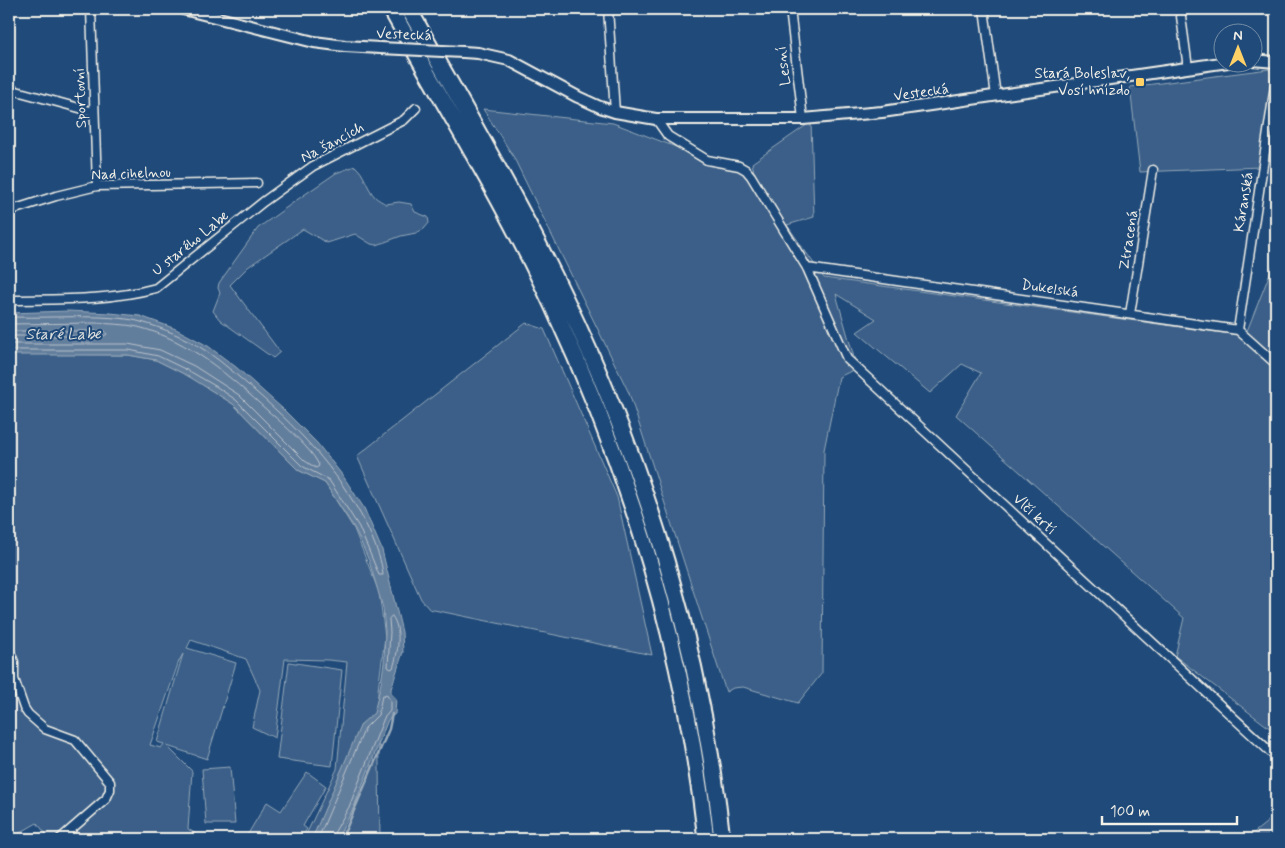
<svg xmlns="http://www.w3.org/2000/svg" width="1285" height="848" font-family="Mynerve,sans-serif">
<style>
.green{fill:#3a5f88;stroke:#97a8b8;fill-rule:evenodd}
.water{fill:#627e9d;stroke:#9cacbb}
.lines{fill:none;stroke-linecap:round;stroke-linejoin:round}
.shore{stroke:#bac3ca;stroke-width:1}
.stream{stroke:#9cacbb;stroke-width:2.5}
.minor-casing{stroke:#f4f1e8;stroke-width:11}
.tertiary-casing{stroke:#f4f1e8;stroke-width:14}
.motorway-casing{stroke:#f4f1e8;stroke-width:19}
.minor{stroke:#1f4a7a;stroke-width:8}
.tertiary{stroke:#1f4a7a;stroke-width:10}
.motorway{stroke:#1f4a7a;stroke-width:15}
.tertiary-bridge-casing{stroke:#f4f1e8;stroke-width:14;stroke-linecap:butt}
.tertiary-bridge{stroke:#1f4a7a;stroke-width:10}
.poi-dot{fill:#ffd166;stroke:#1f4a7a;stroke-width:2}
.labels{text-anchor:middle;stroke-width:4;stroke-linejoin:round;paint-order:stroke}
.street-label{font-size:15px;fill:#f4f1e8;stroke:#1f4a7a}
.poi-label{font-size:15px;fill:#f4f1e8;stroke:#1f4a7a;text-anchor:end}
.water-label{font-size:16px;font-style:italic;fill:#dee0dd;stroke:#1f4a7a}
</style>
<rect width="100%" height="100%" fill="#1f4a7a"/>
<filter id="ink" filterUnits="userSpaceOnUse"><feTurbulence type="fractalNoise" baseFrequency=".02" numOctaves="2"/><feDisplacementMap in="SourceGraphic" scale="10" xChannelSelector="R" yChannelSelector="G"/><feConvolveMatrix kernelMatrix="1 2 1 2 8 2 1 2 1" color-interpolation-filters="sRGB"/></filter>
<g filter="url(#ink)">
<path class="green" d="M1269,69L1276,79L1260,167L1140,172L1130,87Z
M483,109L613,123L744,173L758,190L752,163L811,122L814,217L787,225L824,278L1245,336L1276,258V733L1175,656L1184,618L956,415L981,373L962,364L930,393L857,332L876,319L836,294L857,368L839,377L824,450L822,673L798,703L743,687L733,688L726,692L629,393L513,156Z
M355,166C365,174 366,187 375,197C378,200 383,202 386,204L399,202L411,204L415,212L428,217L429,223L424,229L416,233L401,236L377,245L371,244L355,234L327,243L303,229L248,267L230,285L280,352L273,358L220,320L213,311L220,293L218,288L219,283L258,228L301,197L336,173Z
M526,323L544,329L617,497L652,655L429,609L421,599L357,456Z
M9,354L128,355L156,360L194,379L233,404L298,470L325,483L354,529L379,592L385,637L378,690L380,839H304L337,769L347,662L328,660L285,659L275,738L252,727L260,690L246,659L191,640L187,648L236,663L207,759L167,746L192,771L188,829L204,839H50L37,823L9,839ZM183,654L157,742L164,744L161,748L150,745L179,661Z
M289,662L342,670L332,766L277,759Z
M230,767L235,824H206L202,769Z
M307,772L326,786L303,826L307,829L301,839H245L267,802L281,811Z
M1276,815V839H1246Z"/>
<path class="water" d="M68,311L110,313L140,316L176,329L208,346L236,367L283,409L317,443L343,476L364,508L382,550L402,632L403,652L391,689V693L396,698L395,714L388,720L353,809L337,839H312L361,724L374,713L381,683L384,662L385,631L383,608L369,561L355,529L325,483L298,470L233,404L188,376L156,360L128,355H9V313Z"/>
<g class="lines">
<path class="shore" d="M9,317C39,318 69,316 100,317C113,318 128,318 141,322C163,328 187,338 206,351C224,363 240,378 256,392C303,433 345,478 371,535C376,548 382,561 383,575H379L359,527L329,480L302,466L236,400L217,387L191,372L158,356L129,350H9
M9,324C38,324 67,323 96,323C110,324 125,324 138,327C190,340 229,376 268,411C280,421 315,452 319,466L316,468L305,461L239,395L194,366L160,350L128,344H9
M9,331H105L107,334L104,336H9
M392,616C402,629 398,653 393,668L391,669L388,667L390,632L389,619Z
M318,839L365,728L378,715L382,696L386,694L390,700V711L384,718L349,807L333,835V839"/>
<path class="stream" d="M340,839L346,829L389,729L392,714"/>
<g class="minor-casing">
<path id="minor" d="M91,9L97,186
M608,9L615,112
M790,9L803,119
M984,9L996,96
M1180,9L1188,68
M9,89L94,112
M656,119L668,136L707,160L739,166L746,170L751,176L807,268L847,359L1276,757
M9,211L56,196L97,186L257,183
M807,268L1238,330L1276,364
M9,300C58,299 108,301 156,288L263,202L313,166L404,120L416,108
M1130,314L1153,170
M1238,330L1276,79
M9,649L14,662V679L24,708L28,714L45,729L75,740L110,782V790L106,799L60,839"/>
</g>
<g class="tertiary-casing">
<path id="tertiary" d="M183,9L314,42L345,46L380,48
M463,52L478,53L509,60L578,97L600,107L615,112L656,119H803L882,112L1228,62
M1252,60L1276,62"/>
</g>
<g class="motorway-casing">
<path id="motorway" d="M391,9C445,107 505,203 552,305C631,474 685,654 706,839
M409,9C462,105 518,199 565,298C646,467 702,652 722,839"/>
</g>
<use href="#minor" class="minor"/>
<use href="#tertiary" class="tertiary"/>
<use href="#motorway" class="motorway"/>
<g class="tertiary-bridge-casing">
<path id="tertiary-bridge" d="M380,48L463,52"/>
</g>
<use href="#tertiary-bridge" class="tertiary-bridge"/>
</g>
</g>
<rect class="poi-dot" x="1135" y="77" width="10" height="10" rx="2.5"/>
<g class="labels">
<g class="street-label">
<text transform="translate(404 34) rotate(2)" y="5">Vestecká</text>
<text transform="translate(783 66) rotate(-97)" y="5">Lesní</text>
<text transform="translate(921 92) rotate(-8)" y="5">Vestecká</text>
<text transform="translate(80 98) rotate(-92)" y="5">Sportovní</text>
<text transform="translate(332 142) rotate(-28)" y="5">Na šancích</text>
<text transform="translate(131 173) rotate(-2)" y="5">Nad cihelnou</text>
<text transform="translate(1243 202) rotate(-81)" y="5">Káranská</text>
<text transform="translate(1128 240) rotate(-81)" y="5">Ztracená</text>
<text transform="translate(190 243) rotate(-39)" y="5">U starého Labe</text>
<text transform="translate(1050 288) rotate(8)" y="5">Dukelská</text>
<text transform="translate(1035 514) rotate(43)" y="5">Vlčí krtí</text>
</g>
<g class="poi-label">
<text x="1130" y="78">Stará Boleslav,<tspan x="1130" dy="17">Vosí hnízdo</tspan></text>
</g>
<g class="water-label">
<text x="63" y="339">Staré Labe</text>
</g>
</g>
<rect width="1285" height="848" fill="none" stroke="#1f4a7a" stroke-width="30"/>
<rect x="15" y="15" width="1255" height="818" fill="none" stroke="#f4f1e8" stroke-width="2" filter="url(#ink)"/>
<g transform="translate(1238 48)"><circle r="24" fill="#1f4a7a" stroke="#748da6"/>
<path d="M0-4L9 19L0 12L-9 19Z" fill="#ffd166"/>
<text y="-8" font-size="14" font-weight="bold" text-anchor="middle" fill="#f4f1e8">N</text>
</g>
<path d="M1102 816v8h135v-8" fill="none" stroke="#f4f1e8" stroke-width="2.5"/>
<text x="1110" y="816" font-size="15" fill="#f4f1e8" stroke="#1f4a7a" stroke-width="4" paint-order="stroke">100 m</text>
</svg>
